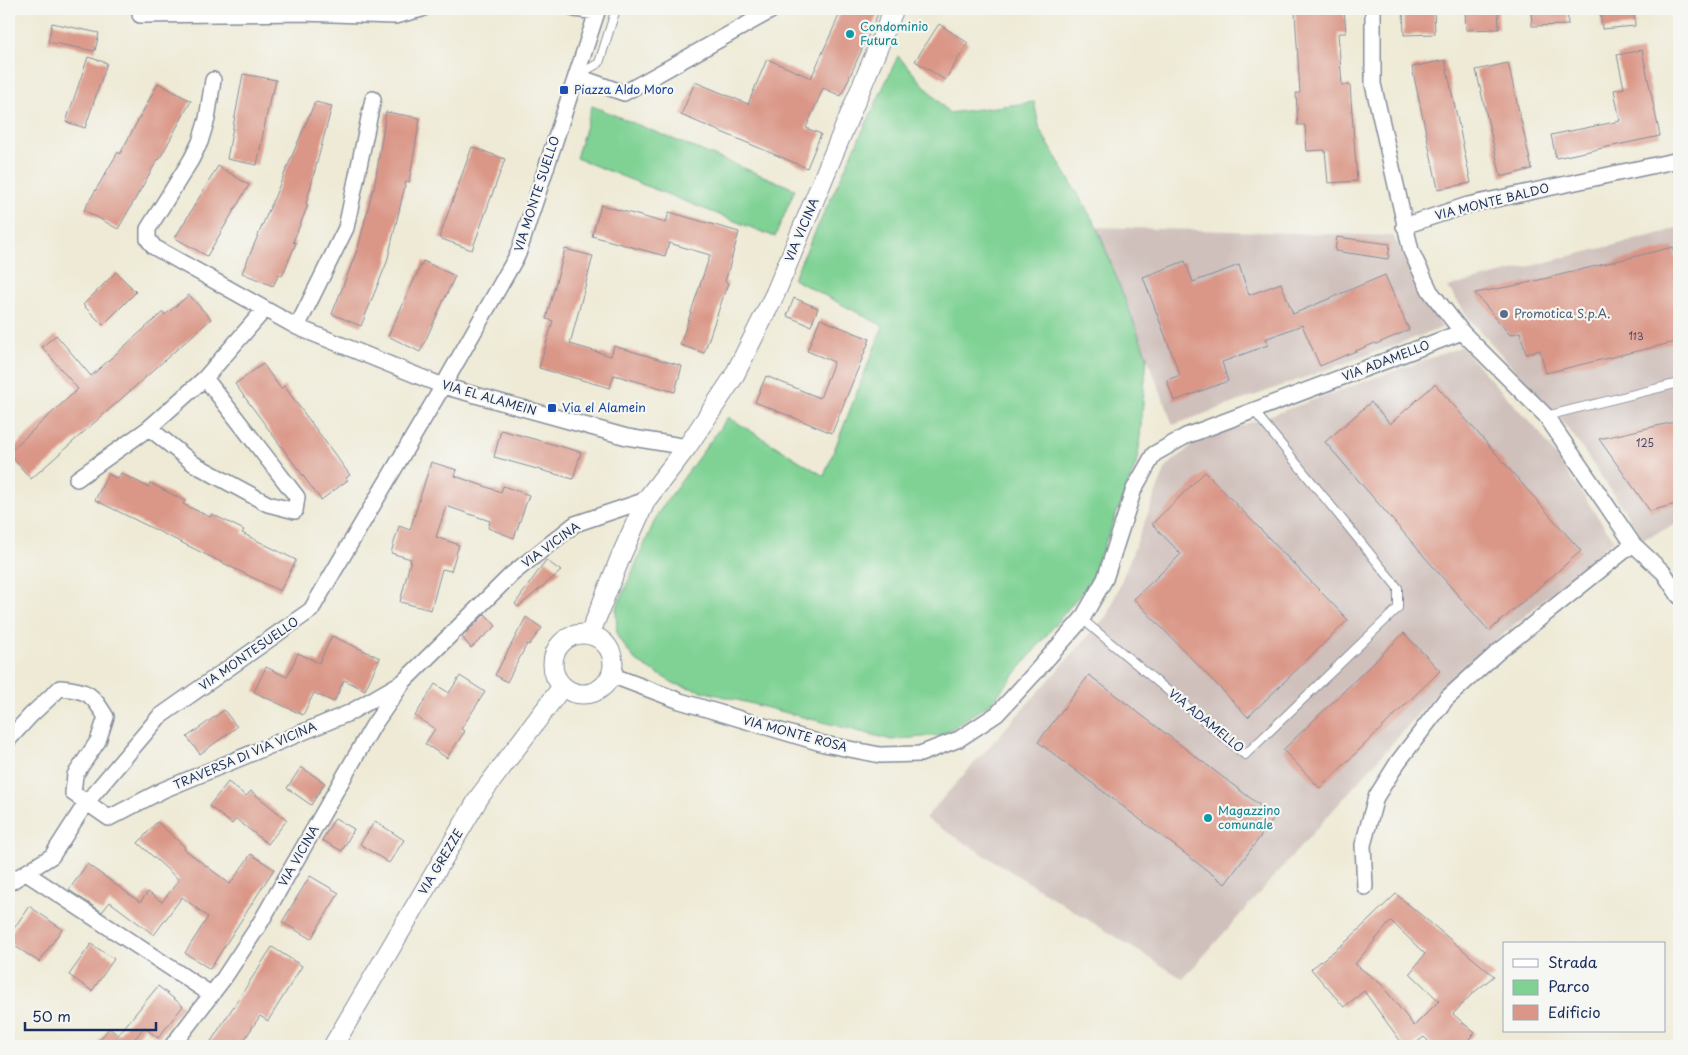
<svg xmlns="http://www.w3.org/2000/svg" width="1688" height="1055" font-family="'Playpen Sans',sans-serif">
<style>
.industrial{fill:#cfc0bb}
.green{fill:#7fd294;stroke:#4d8079}
.building{fill:#da9787;fill-rule:evenodd}
.lines{fill:none;stroke-linecap:round;stroke-linejoin:round}
.service-casing{stroke:#848c9a;stroke-width:10}
.minor-casing{stroke:#848c9a;stroke-width:18}
.tertiary-casing{stroke:#848c9a;stroke-width:21}
.service{stroke:#fff;stroke-width:8}
.minor{stroke:#fff;stroke-width:15}
.tertiary{stroke:#fff;stroke-width:19}
.culture-dot{fill:#0f9aa8;stroke:#f6f6f2;stroke-width:2}
.transit-dot{fill:#1a4fb4;stroke:#f6f6f2;stroke-width:2}
.service-dot{fill:#5c6f8a;stroke:#f6f6f2;stroke-width:2}
.labels{text-anchor:middle;stroke-width:4.5;stroke-linejoin:round;paint-order:stroke}
.number-label{font-size:10px;fill:#4b4968}
.culture-label{font-size:12px;fill:#0d838f;stroke:#f6f6f2;text-anchor:start}
.transit-label{font-size:12px;fill:#164399;stroke:#f6f6f2;text-anchor:start}
.street-label{font-size:12px;fill:#1b2f5e;stroke:#f6f6f2}
.service-label{font-size:12px;fill:#4e5e75;stroke:#f6f6f2;text-anchor:start}
</style>
<rect width="100%" height="100%" fill="#f6f6f2"/>
<filter id="ink" filterUnits="userSpaceOnUse"><feTurbulence type="fractalNoise" baseFrequency=".02" numOctaves="2"/><feDisplacementMap in="SourceGraphic" scale="10" xChannelSelector="R" yChannelSelector="G"/><feConvolveMatrix kernelMatrix="1 2 1 2 8 2 1 2 1" color-interpolation-filters="sRGB"/></filter>
<filter id="wash" filterUnits="userSpaceOnUse"><feTurbulence type="fractalNoise" baseFrequency=".0096" numOctaves="4" result="noise"/><feDisplacementMap in="SourceGraphic" scale="20" xChannelSelector="R" yChannelSelector="G"/><feGaussianBlur stdDeviation="1.12" result="paint"/><feColorMatrix in="noise" values="0 0 0 0 0 0 0 0 0 0 0 0 0 0 0 0 0 1.4 0 .05"/><feComposite in="paint" operator="in"/></filter>
<g filter="url(#wash)">
<rect width="100%" height="100%" fill="#eeead5"/>
<path class="industrial" d="M1097,227L1393,236L1442,328L1173,425Z
M1679,227V523L1644,539L1570,431L1470,320L1448,287L1662,233Z
M1461,347L1540,433L1614,540L1447,682L1183,979L925,818L1109,613L1166,467L1196,442Z"/>
<path class="green" d="M898,56L949,113L1034,102L1040,130L1097,227L1147,357L1138,459L1090,582L993,701L942,735L892,740L675,684L636,661L617,636L616,609L658,513L728,417L824,476L883,326L793,279Z
M592,106L795,189L775,237L576,158Z"/>
<g id="blocks">
<path class="building" d="M842,9H880L841,96L823,88L806,128L821,134L807,168L681,115L695,82L748,104L767,59L811,78Z
M1344,9L1346,33H1338L1342,85H1350L1357,181L1328,183L1325,150L1307,151L1305,125H1298L1296,93H1300L1295,12Z
M1403,9H1434L1435,34L1404,35Z
M1465,9H1498L1499,29L1466,30Z
M1531,9H1567L1568,25L1532,26Z
M1600,9H1634L1635,26L1602,29Z
M52,23L99,33L95,51L48,42Z
M939,24L968,43L945,80L915,61Z
M1642,50L1660,136L1556,158L1551,135L1620,121L1614,90L1624,88L1617,55Z
M88,57L107,63L85,128L66,122Z
M1445,60L1471,183L1438,189L1412,67Z
M1508,63L1532,169L1501,177L1476,70Z
M243,74L276,80L273,93H271L257,165L227,159Z
M158,83L191,101L159,160L158,159L118,229L84,210L118,152L120,154Z
M315,102L332,106L306,204L308,205L293,242L296,243L282,276L279,274L273,286L242,273Z
M386,112L420,118L409,182L406,181L387,262L361,326L332,314L358,248L373,189H374Z
M472,147L505,159L472,250L439,238Z
M218,166L249,185L207,256L175,238Z
M601,205L666,223L669,212L739,232L725,282L728,283L704,353L680,345L710,255L669,243L665,256L592,236Z
M1337,237L1390,244L1388,259L1335,251Z
M1673,247L1679,272V341L1546,373L1540,350L1526,354L1520,332L1510,335L1475,293L1523,284Z
M565,249L593,256L570,344L611,356L614,346L682,366L675,392L614,375L610,388L539,368L553,321L546,319Z
M423,261L455,276L420,352L388,336Z
M1185,261L1193,282L1239,265L1249,295L1281,283L1293,314L1385,275L1409,330L1376,344L1375,343L1320,366L1302,325L1265,339L1268,345L1222,362L1228,381L1174,401L1167,380L1180,375L1143,277Z
M116,272L136,292L103,325L83,305Z
M189,295L211,319L31,479L9,454V452L78,389L42,347L56,335L91,376L163,312L165,315Z
M794,298L818,308L811,326L787,316Z
M820,319L870,339L832,433L755,402L766,376L820,398L834,362L807,351Z
M263,364L281,389L284,386L350,475L346,478L348,480L321,500L235,384Z
M1435,384L1581,551L1489,631L1325,442L1371,402L1390,424Z
M1679,421V503L1650,511L1599,439Z
M501,430L581,452L573,479L494,457Z
M431,462L457,470L455,476L501,492L503,486L529,495L514,538L488,528L490,521L446,506L436,537L459,545L451,571L442,569L431,610L400,602L411,559L391,553L399,526L410,530Z
M1205,472L1348,620L1248,717L1134,599L1181,554L1152,524Z
M121,473L148,487L150,483L185,501L183,504L210,517L212,514L244,530L242,533L296,560L280,591L95,500L108,474L118,479Z
M546,560L561,571L518,607L515,604Z
M485,614L496,626L471,648L462,637Z
M526,617L542,628L529,645L527,644L507,682L495,675Z
M1404,633L1440,671L1320,788L1283,750Z
M332,636L380,658L365,690L344,680L334,702L314,693L303,715L254,692L266,667L287,677L298,653L319,663Z
M1089,675L1275,817L1225,884L1038,742Z
M460,676L485,692L461,729L465,731L447,758L425,744L435,729L415,716L435,684L449,693Z
M224,710L237,727L200,754L187,737Z
M301,767L325,783L311,805L287,788Z
M228,782L246,796L251,791L287,820L268,844L236,819L232,824L209,806Z
M335,818L354,829L342,851L322,840Z
M375,821L404,840L389,863L360,844Z
M157,822L185,847L184,849L230,884L251,854L274,869L210,969L185,953L208,917L182,897L154,935L110,902L102,912L69,890L87,864L140,902L148,892L162,902L179,880L138,843Z
M310,876L339,893L311,939L282,922Z
M1396,894L1494,976L1471,995L1453,1014L1475,1033L1462,1046H1433L1424,1037L1412,1046H1404L1364,991L1344,1007L1311,969L1348,940ZM1391,921L1425,954L1410,973L1439,1001L1414,1026L1381,984L1355,964Z
M29,906L62,929L39,962L9,942V936Z
M91,944L114,959L92,991L69,975Z
M272,947L302,966L268,1021L260,1016L240,1046H208Z
M158,986L183,1006L158,1038L144,1027L131,1044L133,1046H95L109,1028L118,1035Z"/>
</g>
</g>
<g filter="url(#ink)">
<use href="#blocks" fill-opacity="0" stroke="#848c9a" stroke-width="1"/>
<g class="lines">
<g class="service-casing">
<path id="service" d="M578,75L599,63L616,9
M1546,416L1679,383
M1082,619L1245,755L1398,608V588L1254,411"/>
</g>
<g class="minor-casing">
<path id="minor" d="M575,9L597,12
M1373,9V84L1411,251L1430,291L1462,332L1546,416L1633,544L1664,573L1679,596
M140,15L301,13L395,16L422,9
M576,76L624,93L774,9
M213,80L207,119L200,142L191,160L148,229V239L154,247L297,327L443,386L627,437L687,447
M1404,226L1468,205L1679,160
M297,327L346,228L373,99
M149,428L194,464L268,504L295,511L297,497L205,378
M77,479L149,428L205,378L265,309
M611,675L680,701L824,744L880,755L920,754L959,739L997,714L1033,675L1082,619L1105,579L1134,489L1154,454L1186,436L1462,332
M9,739L31,715L60,688C88,690 92,694 106,717L98,741L75,775L73,793L109,818L163,790L349,713L401,683
M26,873L212,995
M9,883L52,856L86,803L159,717L311,610L443,386L518,254L598,9
M1365,887L1363,845L1376,797L1398,762L1446,699L1498,652L1633,544
M172,1046L224,978L259,925L373,726L404,681L512,574L575,524L646,500"/>
</g>
<g class="tertiary-casing">
<path id="tertiary" d="M553 664a30 30 0 1 1 60 0a30 30 0 1 1-60 0Z
M590,634L621,556L646,500L687,447L733,378L775,294L894,9
M333,1046L480,796L562,687"/>
</g>
<use href="#service" class="service"/>
<use href="#minor" class="minor"/>
<use href="#tertiary" class="tertiary"/>
</g>
</g>
<g class="culture-dot">
<circle cx="850" cy="34" r="5"/>
<circle cx="1208" cy="818" r="5"/>
</g>
<g class="transit-dot">
<rect x="559" y="85" width="10" height="10" rx="2.5"/>
<rect x="547" y="403" width="10" height="10" rx="2.5"/>
</g>
<circle class="service-dot" cx="1504" cy="314" r="5"/>
<g class="labels">
<g class="number-label">
<text x="1636" y="340">113</text>
<text x="1645" y="447">125</text>
</g>
<g class="culture-label">
<text x="860" y="31">Condominio<tspan x="860" dy="14">Futura</tspan></text>
<text x="1218" y="815">Magazzino<tspan x="1218" dy="14">comunale</tspan></text>
</g>
<g class="transit-label">
<text x="574" y="94">Piazza Aldo Moro</text>
<text x="562" y="412">Via el Alamein</text>
</g>
<g class="street-label">
<text transform="translate(537 194) rotate(-72)" y="4">VIA MONTE SUELLO</text>
<text transform="translate(1492 202) rotate(-14)" y="4">VIA MONTE BALDO</text>
<text transform="translate(802 230) rotate(-67)" y="4">VIA VICINA</text>
<text transform="translate(1386 361) rotate(-21)" y="4">VIA ADAMELLO</text>
<text transform="translate(489 398) rotate(16)" y="4">VIA EL ALAMEIN</text>
<text transform="translate(551 545) rotate(-36)" y="4">VIA VICINA</text>
<text transform="translate(249 654) rotate(-35)" y="4">VIA MONTESUELLO</text>
<text transform="translate(1206 721) rotate(39)" y="4">VIA ADAMELLO</text>
<text transform="translate(795 734) rotate(15)" y="4">VIA MONTE ROSA</text>
<text transform="translate(245 756) rotate(-23)" y="4">TRAVERSA DI VIA VICINA</text>
<text transform="translate(299 856) rotate(-60)" y="4">VIA VICINA</text>
<text transform="translate(441 862) rotate(-59)" y="4">VIA GREZZE</text>
</g>
<g class="service-label">
<text x="1514" y="318">Promotica S.p.A.</text>
</g>
</g>
<rect width="1688" height="1055" fill="none" stroke="#f6f6f2" stroke-width="30"/>
<rect x="1503" y="942" width="162" height="90" fill="#f6f6f2" stroke="#9ea6b7"/>
<rect x="1513" y="959" width="25" height="8" fill="#ffffff" stroke="#9ea6b7"/>
<text x="1548" y="968" font-size="15" fill="#1b2f5e">Strada</text>
<rect x="1513" y="980" width="25" height="15" fill="#7fd294" stroke="#9ea6b7"/>
<text x="1548" y="992" font-size="15" fill="#1b2f5e">Parco</text>
<rect x="1513" y="1005" width="25" height="15" fill="#da9787" stroke="#9ea6b7"/>
<text x="1548" y="1018" font-size="15" fill="#1b2f5e">Edificio</text>
<path d="M25 1022v8h131v-8" fill="none" stroke="#1b2f5e" stroke-width="2.5"/>
<text x="32" y="1022" font-size="15" fill="#1b2f5e" stroke="#f6f6f2" stroke-width="4" paint-order="stroke">50 m</text>
</svg>
